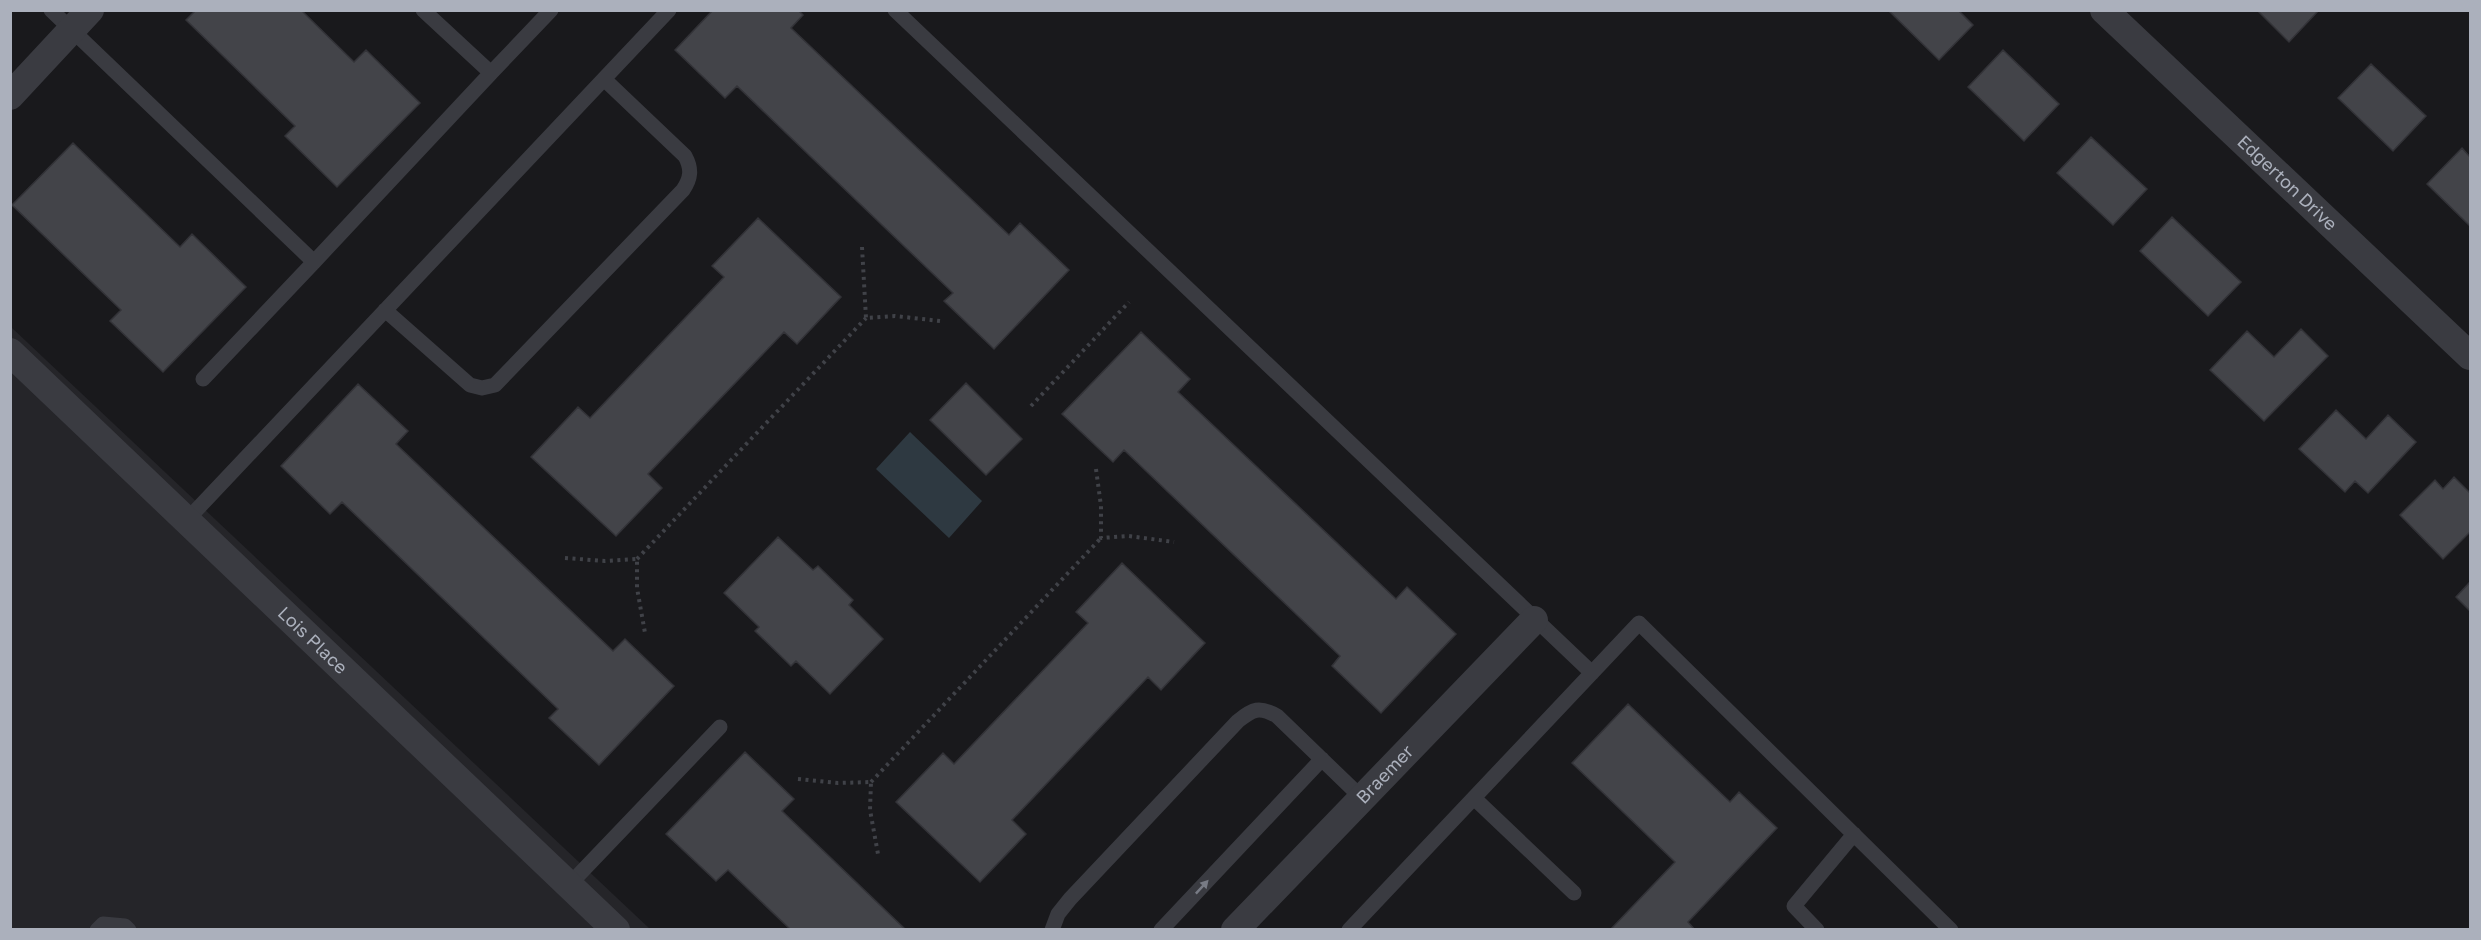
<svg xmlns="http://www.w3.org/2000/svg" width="2481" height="940" font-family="'Golos Text',sans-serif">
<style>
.built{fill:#252529}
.water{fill:#2e3941}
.building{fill:#434449;stroke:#333338;stroke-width:1.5}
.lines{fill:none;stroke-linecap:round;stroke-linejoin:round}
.path{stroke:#404248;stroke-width:4;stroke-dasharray:3 4.5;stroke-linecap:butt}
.service{stroke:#3a3b41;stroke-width:15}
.minor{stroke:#3a3b41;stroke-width:28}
.oneway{fill:#787b85}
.labels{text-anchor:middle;stroke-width:5;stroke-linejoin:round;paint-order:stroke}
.street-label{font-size:18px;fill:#abb0bc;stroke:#141417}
</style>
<rect width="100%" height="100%" fill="#19191c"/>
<path class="built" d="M11,327L650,929H11Z"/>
<path class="water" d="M910,432L982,501L949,538L876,469Z"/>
<path class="building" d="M196,10H301L354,62L366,50L420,103L337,187L285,136L295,126L186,20Z
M713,10H798L803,15L791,28L1009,235L1020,223L1069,270L994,349L944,301L953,293L737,86L725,98L675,50Z
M1888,10H1958L1973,25L1939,60Z
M2257,10H2319L2289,42Z
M2003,50L2059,104L2024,141L1968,87Z
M2371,64L2426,116L2393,151L2338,98Z
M2091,137L2147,189L2113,225L2057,173Z
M73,143L180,247L192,234L246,287L163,372L110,321L121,310L12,205Z
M2462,148L2470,157V226L2427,184Z
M2172,217L2241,282L2208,316L2140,251Z
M758,218L841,297L797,344L784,332L648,474L662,488L616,536L531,457L578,407L590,418L724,277L712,266Z
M2301,329L2328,356L2264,421L2210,370L2247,331L2274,357Z
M1141,332L1190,379L1178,392L1396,599L1407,587L1456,634L1381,713L1332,666L1340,656L1124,450L1113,462L1062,414Z
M966,383L1022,439L986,475L930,420Z
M358,384L408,431L396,444L613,651L625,639L674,686L599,765L549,718L558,709L342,502L330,514L281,466Z
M2336,410L2366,439L2388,415L2416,442L2368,493L2355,481L2345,492L2299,449Z
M2454,477L2470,493V532L2443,559L2400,515L2435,480L2443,489Z
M778,537L813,570L818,566L853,600L849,605L883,639L830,694L796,661L791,666L755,631L759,627L724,593Z
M1122,563L1205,643L1161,690L1148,677L1012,820L1026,834L980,882L896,802L943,753L954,764L1088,623L1076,612Z
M2470,582V611L2456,597Z
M1628,704L1730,802L1739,792L1777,828L1688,922L1695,930H1610L1675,862L1572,763Z
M745,752L794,799L782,811L906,930H791L728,870L716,881L666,834Z"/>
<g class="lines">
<path class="path" d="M862,247L866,318L895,316L940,321
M1031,406L1129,302
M1096,469L1101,506V538L1129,536L1174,542
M565,558L605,561L637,559V588L645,633
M637,559L866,318
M798,779L838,783L871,782L870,810L878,854
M871,782L1101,538"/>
<path class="service" d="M51,10L314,262L491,73L423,10
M895,10L1592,673
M491,73L551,10
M385,310L470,385L482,388L495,385L683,190C691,178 692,169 685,156L604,79
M203,379L314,262
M186,521L669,10
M1474,798L1574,893
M569,885L720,727
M97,930L103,924L125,926L129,930
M1052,930L1058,914L1070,899L1238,721C1253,709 1259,706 1277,716L1362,798
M1161,930L1322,759
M1349,930L1639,623L1951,930
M1817,930L1794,906L1854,834"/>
<g class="minor">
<path id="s1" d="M2104,10L2470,356"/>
<path d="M10,96L90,10"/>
<path id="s2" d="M10,352L616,930"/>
<path id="s3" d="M1235,930L1534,620"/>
</g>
</g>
<defs><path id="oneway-solid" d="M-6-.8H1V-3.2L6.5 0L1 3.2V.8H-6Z" transform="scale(1.5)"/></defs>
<use class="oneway" href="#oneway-solid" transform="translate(1202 887) rotate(-47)"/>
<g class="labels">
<g class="street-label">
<text dy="6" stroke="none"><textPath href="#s1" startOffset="252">Edgerton Drive</textPath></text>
<text dy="6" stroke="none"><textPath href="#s2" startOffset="418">Lois Place</textPath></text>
<text dy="6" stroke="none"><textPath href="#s3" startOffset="216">Braemer</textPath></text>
</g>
</g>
<rect width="2481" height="940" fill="none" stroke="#abb0bc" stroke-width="24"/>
</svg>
